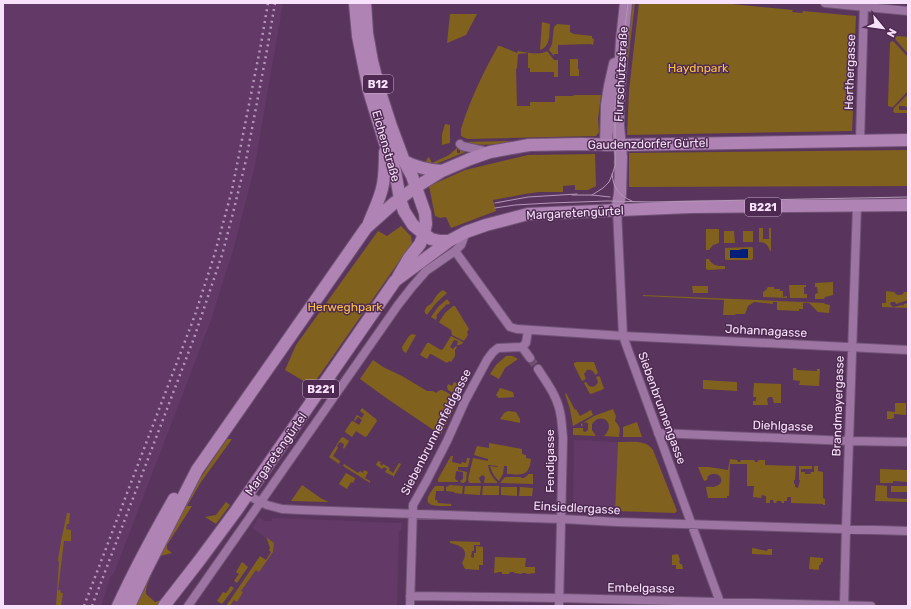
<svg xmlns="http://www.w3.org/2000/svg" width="911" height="609" font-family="Rubik,sans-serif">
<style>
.built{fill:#633968}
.green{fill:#80611d}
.water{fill:#001e7a}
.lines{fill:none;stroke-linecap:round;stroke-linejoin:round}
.street-tunnel{stroke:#714f75;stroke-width:8;stroke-dasharray:8 4;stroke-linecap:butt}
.street-casing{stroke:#715376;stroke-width:10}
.secondary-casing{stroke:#715376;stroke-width:14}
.primary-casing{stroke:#715376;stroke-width:14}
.street{stroke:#9d75a2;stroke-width:8}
.secondary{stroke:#a67cab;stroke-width:12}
.primary{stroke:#b083b5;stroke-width:12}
.tram{stroke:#b497b7;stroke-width:1}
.rail{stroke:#b497b7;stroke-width:2.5;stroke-dasharray:2 4;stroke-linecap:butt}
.labels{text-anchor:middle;stroke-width:3;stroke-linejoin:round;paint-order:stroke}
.shield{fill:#4e2a52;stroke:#c5abc8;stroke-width:1}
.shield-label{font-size:11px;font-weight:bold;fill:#f8e2fb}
.park-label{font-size:12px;fill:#fbc244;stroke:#4e2a52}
.street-label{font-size:12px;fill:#f8e2fb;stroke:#4e2a52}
</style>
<rect width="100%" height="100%" fill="#59355d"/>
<path class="built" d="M3,3H283L254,170L233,250L211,320L144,495L114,573L111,576L101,606H3Z
M574,440L618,442L615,511L573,510Z
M259,517L265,521H272V518L402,523L401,530L399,531L397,606H230L258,567L260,568L272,552V542L252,528Z"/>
<path class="green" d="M633,3H635L622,112L620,107Z
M639,3H722L793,10L792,12L802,13L803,11L856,16L852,110L853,111L852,131L627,135L629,91Z
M450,14H477L466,35L447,43Z
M542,22L550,24C549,34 551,46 540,50Z
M557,24L570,25V32L574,34L592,36V38L594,39L593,45L591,44L558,45V54H554V56L549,50L552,44L554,27Z
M897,36L908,37V54L896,40L895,38Z
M892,41L894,42L908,57V91L893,107H891L888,106V103L890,43Z
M498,46H500L517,53L518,51C526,52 539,56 547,51L554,60H558V77H554V72H530V68H528V53L518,54L517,68L516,69L517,106H530V102H555V96H573L574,95H601L598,119L599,132L596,136L468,139L465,138L461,136V129C470,100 483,73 498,46Z
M570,59H578V69H579V76H570Z
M908,94V107H906L905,106H899V110H908V113H895L893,112L894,108Z
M445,124L450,125V143L442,145V134Z
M516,141L517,142C498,144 480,147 462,142Z
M457,148V153H460V149L468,151L431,166L425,165L427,159L429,157L432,163L449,155Z
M908,150V186L629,187V153Z
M595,154L596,186L588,190H575V185L563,186V192H539L525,194L493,200L496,211L451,228L446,217L440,218L435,216L429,186L465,170L528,155Z
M401,226L411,236L412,243L312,386L285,370L296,345L378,231L387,236Z
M759,228H763V239H769V228H771V251H770C768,245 765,242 759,242Z
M706,229H719V243L713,245L709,250H706Z
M724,231H734L735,243H724Z
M743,231H753V242H743Z
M752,247L753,248V258L752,260H726L725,259V248Z
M706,259H709C712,266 718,266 725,266V269L708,270L706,269Z
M833,282V295L825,297L824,299H815V294L818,293L817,287H815V283Z
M789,285H806V287H804V294H807V298H790Z
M692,286H708V293H693Z
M768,287H774V289H780V291H783V297L787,296V298L763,297V292L766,290Z
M443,290L447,293L436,303L427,315L425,313C425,312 424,311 425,310C426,306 430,305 432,303C436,297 436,294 443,290Z
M886,291L894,292C896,295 899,296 903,294L904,292H908V300L896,304L895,302H891L890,304L893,307L902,305L903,306L904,304L908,303V308L882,307V303H886Z
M643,295L824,303L825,304L830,305L829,313L818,312L809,303H803V309H799V311L777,310V302H773V304L754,302L748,306L745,314H736L735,315H723L724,300L643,296Z
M447,299L450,303L448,305L447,304L441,310L436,316L437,317L436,320L431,317L438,307Z
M453,306H455L469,329L467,332L468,335L464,341L452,335L451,330L440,323L439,322L445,313Z
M412,334L416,335L406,353L403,351L402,347L409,336Z
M451,336L463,342L462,344L459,345H457L458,341L454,340L450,347L453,349L456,346L457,347L455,350V356L451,362L449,361L447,363L431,354H430L427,359L420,355L427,343H429L441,350L443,349Z
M506,356C511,355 514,356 518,359L505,368L499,379L490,374L496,365Z
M373,360L383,367L402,376L427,391H433L436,393C438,391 439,390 442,390C448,392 456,398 456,404L441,435L389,400L360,379Z
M576,362H594L598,373L595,375C594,371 591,369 587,370L584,374L586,379L582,381L574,365V363Z
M793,368H796L797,370L817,371V369H820L819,386L799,385L800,381L793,380Z
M599,376L600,377L604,389L591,394H590L584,383L586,382L589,386C594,388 596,386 598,382L596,377Z
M463,377L464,379L457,393H453L448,390L447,387L448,384L452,386L454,382L457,383L461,378H462Z
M703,380L737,382V391L703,389Z
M754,383L781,384V403H774L773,399L772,397H769L767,399L768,405H753V401H756V397H753Z
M500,388L513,392L514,397L499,398L496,395Z
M566,393L575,410L576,409L580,416L591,410L593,415L573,426L570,409L565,394Z
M895,403H906V415L894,414V418H893L892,419H887V411L895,412Z
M362,408L376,419L377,421L367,436L365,437L356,431L352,437L345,432V431L351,422L353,421L359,425L362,420L358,417L355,421L354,420L357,415L362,418L364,414L360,411Z
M613,409L616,416L615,421C621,428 620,428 619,437L604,436C617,424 601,411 592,424V430L596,436L573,435V428H583V431L585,432L588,430V423L584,422L582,424L583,426H581V424L594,416Z
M508,411L516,412L520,419V423L500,419L504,413Z
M637,422L642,437H623V427Z
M343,437L349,441L344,449L343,448L344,444L340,442L337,446L338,448L333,456L340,461L339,464L329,457L341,438Z
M227,439H232L201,482L187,506H192L167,545V549L172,553L160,556C156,565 145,585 146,594L155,602L161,600L156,606H133L185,504L199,480Z
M618,442C630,442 646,439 653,450L677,511L675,513L615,511Z
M489,443L522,449V454L526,455V458L531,459C529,476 523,475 508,474H507V466H504L503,474L499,481C494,476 492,473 490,466L497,467L498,466L488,465C489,472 492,477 497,482V483H484L485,477L483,475L481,476L479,478L481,483H469L468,479L473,458L488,461V459L474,455L477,446L489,448Z
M451,456H453L452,462L461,464L462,462L466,463L467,458H470L468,467H458V470L467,472L466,481L464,483H462L460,481L463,479V472L456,471L455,479L458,481V482H438V479Z
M730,459L737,460L738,462H740L741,460H754L755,462H757L759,460H765V465L796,466L795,480H794V484H795V487L798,488L800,480H799V466H812V469H801V472H805V474H810L811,472H814V466H818V471L823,472V498L825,499V505H823V504L791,503V497H787V501H784V503H782L781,501H777L776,503H774L773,500H770V503H766V496L762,495L761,498L753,497L754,486H747V464H730L729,496H727V498H708L706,487C710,486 713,488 716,486C727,483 719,468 708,476L707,480L704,481L698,467H709L728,470Z
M378,461L381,462L380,464L382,466L383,464L390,468L389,470L393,473L399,463L401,464L393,478V476L385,472L387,469L384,467L382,469L376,465Z
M344,464L358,473L360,471L363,473L364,470L368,472L365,478L370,481V483L343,466Z
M880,469L908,470V484L907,482L893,481V483H880Z
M346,473L355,478V479L353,483L351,482L347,489L339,484Z
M528,474H533V484L500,483L505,477H521V478H524L528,475Z
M302,485L322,499L329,502L291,501Z
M450,485L463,486L462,494L455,493L454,492L446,491V487Z
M876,485L887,486V497L888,498L908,499V502L875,501Z
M435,486H444V491H436L435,500H437L438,503L451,504V506C433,506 418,508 435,486Z
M465,486H481L480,495L464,494Z
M483,486H499V495H482Z
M891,486H908V492H891Z
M501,487H517V496L501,495Z
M520,487L533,488L532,496H519Z
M226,502L230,505L216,524L205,517L216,515Z
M67,513H70L69,524H67L66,529L71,530V541H64L58,590H60L61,593H63L61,606H56L59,562L58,560L61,541Z
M266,537L274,543L273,552L259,572L256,570L241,591L243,592L237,602L234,600L230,606H226L260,556L266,560L271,552L269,550L270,548L268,542Z
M450,541L480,542V545H474V551H472L471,557L474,558V553H476V546L483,547V565H479V570L465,569L462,563C470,550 461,545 450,543Z
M752,548C758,549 762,550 767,551L768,549H772V555L752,554Z
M678,554L680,560L679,561L680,564H682L683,569H676V565H672V555Z
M495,557L526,558L525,567H535V573L527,574L526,573H522V574L514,573V572H510L509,574H502V572H498L497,573H494Z
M810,557L823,558V562H821V564L819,566V569L818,570L809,569Z
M242,562L248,567L237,583L234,581L239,574L236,572Z
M231,586L234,588L222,604L217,601L223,592L226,593Z"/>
<path class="water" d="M742,249H748V258H730V250H739Z"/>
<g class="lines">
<path class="street-tunnel" d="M530,358L538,369"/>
<g class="street-casing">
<path id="street" d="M825,3L908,11
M860,141L864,3
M460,144L462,146L489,152
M617,210L623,336L721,605
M455,251L510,327L517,329L623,336L908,350
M522,347L526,343L528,330
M522,347L530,358
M538,369C547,383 557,396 560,412C562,420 562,429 563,438L559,606
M658,433L849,441L908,442
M247,495L267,505L282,509L302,510L562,519L617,522L908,531
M410,596L559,598L871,606
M188,606L398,305L412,287L426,271L455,251L461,245L466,232
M410,606L413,505L426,482L447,441L465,401L487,360L493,352L498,348L522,347
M844,606L846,529L857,206"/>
</g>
<g class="secondary-casing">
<path id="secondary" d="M606,145L607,105L610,86L615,64
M617,210L620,194L621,157L618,126V108L622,40L626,3"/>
</g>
<g class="primary-casing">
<path id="primary" d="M355,3L358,36L369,91L385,143L395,171L400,199L404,211L413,225L424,234L431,239L440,241H449
M365,3L367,33L372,61L380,92L391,126L404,161L412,176L425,213L426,224L424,234L420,244L409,258L398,277
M404,161C417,168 428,170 442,171
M369,223C374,210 381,197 383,184C385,173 385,163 385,152
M118,606C135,569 154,534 174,499
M129,606L146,570L197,470L366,228L394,203L416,187L442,171L470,159L490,152L529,145L581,144L619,145L908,140
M164,606L199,561L236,511L395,281L449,241L466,232L486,225L528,214L690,207L908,205"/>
</g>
<use href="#street" class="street"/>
<use href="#secondary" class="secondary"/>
<use href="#primary" class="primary"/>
<path class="tram" d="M612,174C613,187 619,196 632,201
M572,195H592L610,197
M592,195L603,188L609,182L612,175L615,166V109L628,3
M495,203L528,197L577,194
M495,208L515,205L550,203L607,201L654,202L908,197"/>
<path class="rail" d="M84,606L195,315L215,253L232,190L261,44L268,3
M92,606L194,338L222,255L232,217L246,160L267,50L275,3"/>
</g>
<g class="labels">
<g class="shield">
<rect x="363" y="75" width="30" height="18" rx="3"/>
<rect x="745" y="198" width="36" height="18" rx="3"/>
<rect x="303" y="380" width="36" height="18" rx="3"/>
</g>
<g class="shield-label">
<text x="378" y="88">B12</text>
<text x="763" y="211">B221</text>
<text x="321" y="393">B221</text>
</g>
<g class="park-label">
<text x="698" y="72">Haydnpark</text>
<text x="345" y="311">Herweghpark</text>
</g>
<g class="street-label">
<text transform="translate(850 72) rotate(-88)" y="4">Herthergasse</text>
<text transform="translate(621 74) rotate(-87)" y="4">Flurschützstraße</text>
<text transform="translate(648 144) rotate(-1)" y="4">Gaudenzdorfer Gürtel</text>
<text transform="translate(386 146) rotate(74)" y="4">Eichenstraße</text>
<text transform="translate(575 213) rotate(-3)" y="4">Margaretengürtel</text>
<text transform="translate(766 331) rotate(3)" y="4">Johannagasse</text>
<text transform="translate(838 406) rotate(-88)" y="4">Brandmayergasse</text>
<text transform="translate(662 408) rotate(70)" y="4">Siebenbrunnengasse</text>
<text transform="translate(783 426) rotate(2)" y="4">Diehlgasse</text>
<text transform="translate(436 432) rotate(-63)" y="4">Siebenbrunnenfeldgasse</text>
<text transform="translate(276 454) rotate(-55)" y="4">Margaretengürtel</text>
<text transform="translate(550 461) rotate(-90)" y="4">Fendigasse</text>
<text transform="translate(577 508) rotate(3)" y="4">Einsiedlergasse</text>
<text transform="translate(641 588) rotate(1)" y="4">Embelgasse</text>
</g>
</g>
<rect width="911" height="609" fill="none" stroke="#f8e2fb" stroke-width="8"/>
<g transform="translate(883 28) rotate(119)" stroke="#4e2a52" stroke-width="3" paint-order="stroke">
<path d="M0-3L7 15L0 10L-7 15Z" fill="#f8e2fb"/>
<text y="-6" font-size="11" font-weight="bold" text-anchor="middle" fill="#f8e2fb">N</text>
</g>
</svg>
